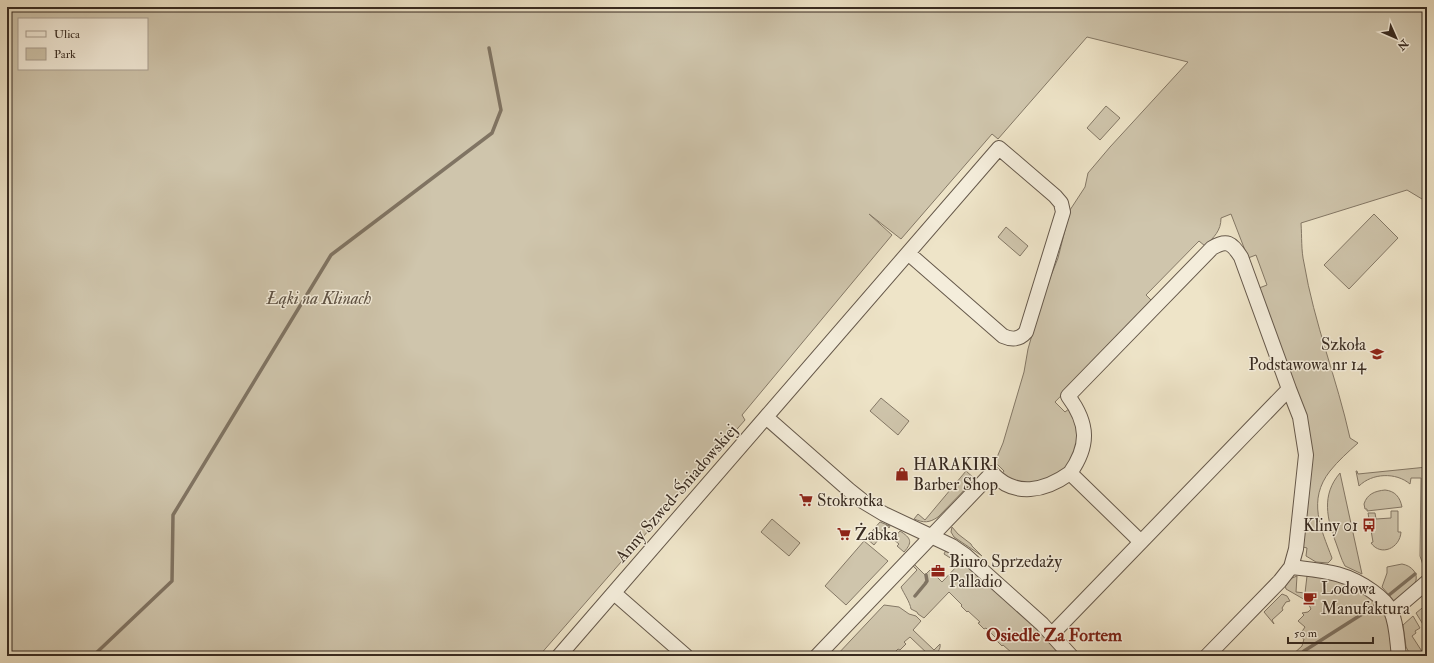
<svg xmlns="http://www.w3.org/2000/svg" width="1434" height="663" font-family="'IM FELL Double Pica',serif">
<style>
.green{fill:#cfc5ac;stroke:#847866;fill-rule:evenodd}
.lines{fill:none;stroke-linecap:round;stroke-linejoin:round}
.stream{stroke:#807463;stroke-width:3.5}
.minor-casing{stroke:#66594b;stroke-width:16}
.minor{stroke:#f4eddb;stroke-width:14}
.labels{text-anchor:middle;stroke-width:3;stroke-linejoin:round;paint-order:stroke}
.park-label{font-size:17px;font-style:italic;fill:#5e5244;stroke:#f4eddb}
.poi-label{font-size:17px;fill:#382b21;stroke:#f4eddb;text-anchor:start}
.street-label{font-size:17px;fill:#382b21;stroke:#f4eddb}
.neighbourhood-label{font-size:18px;font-weight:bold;fill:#7a1f14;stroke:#f4eddb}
</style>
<rect width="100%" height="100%" fill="#eee4c8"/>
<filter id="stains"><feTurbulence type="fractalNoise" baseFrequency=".005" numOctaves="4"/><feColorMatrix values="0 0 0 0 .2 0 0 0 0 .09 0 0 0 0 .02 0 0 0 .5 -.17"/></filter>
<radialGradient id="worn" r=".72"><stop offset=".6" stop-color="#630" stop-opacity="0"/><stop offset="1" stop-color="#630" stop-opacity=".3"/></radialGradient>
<path class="green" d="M7,7H1427V202L1407,190L1301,223C1302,237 1301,250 1304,263C1314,323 1337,379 1350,438L1358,443C1348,452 1338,461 1330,471C1307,500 1321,529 1332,558L1331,560L1328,563L1316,562L1306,556L1307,548L1303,547L1311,472L1259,288L1267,285L1256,255L1248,258L1231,214L1221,218C1221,231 1214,237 1205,246L1199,241L1146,295L1152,301L1055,402L1065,412L1070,408L1078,427L1077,449L1064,470L1040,483L1014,482L1001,475L1004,471L995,462L1003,443L1024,372L1028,349L1044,293L1058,258L1070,210L1085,187L1088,173L1110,147L1188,62L1087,37L998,139L992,134L901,239L869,214L892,235L742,415L745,420L539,656H7ZM19,19H147V69H19Z
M1106,106L1120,118L1100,140L1087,128Z
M1374,214L1398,238L1349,289L1324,265Z
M1006,227L1028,246L1020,256L998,237Z
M881,398L909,421L898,435L870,411Z
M1427,467V568H1426L1423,565L1420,556L1421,478H1411L1410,484C1396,472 1372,473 1359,486L1356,471H1357L1358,474Z
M966,471L975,479L938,517C929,523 924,523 914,519L918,514L925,520Z
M1340,473L1362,574L1345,566C1341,559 1339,551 1336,543C1327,519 1321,495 1340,473Z
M1385,490C1395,491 1400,497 1402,507L1367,511V509H1365L1364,504C1367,494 1375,491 1385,490Z
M1391,511H1398V532H1401C1400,548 1381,557 1371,543L1373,542L1368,513H1375L1376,519L1391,518Z
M772,519L800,543L789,556L761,532Z
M880,522L890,526L889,528L887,525L876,538L878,540L874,545L866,538Z
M952,527L958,534L971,544L972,546L982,556L954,537L951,532Z
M900,531C911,538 913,542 904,552L897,546L899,544L893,539Z
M864,541L888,561L846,605L825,586Z
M946,550L967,562L1041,633L1061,656H1009L1012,653L1003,645L1002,646L996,640L997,639L986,628L984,629L978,623L980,622L968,611L967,612L961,606L962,605L949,592L924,618L918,614L917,612L911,609C910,602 904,594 901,587L917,570L911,564L913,563L925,575L930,570L942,582L958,565L952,559L944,554Z
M1402,564C1407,565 1411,567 1414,571C1423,584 1403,595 1395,602L1382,587L1387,573V567Z
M1297,576L1296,592L1305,593L1307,576L1342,580L1376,601L1385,614L1389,623L1393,656H1291L1302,646L1304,639L1299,636L1305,627L1298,621L1304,615L1302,613L1308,612L1311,609L1307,601L1286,589L1285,585L1292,578Z
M1282,594L1287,596L1290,601L1286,602L1282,608L1283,610L1272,620L1274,624L1264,612Z
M1427,604V624L1424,626L1416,613Z
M884,605L899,607L909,614L916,616L921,621L913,630L934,650L940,644C941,649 937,653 934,656H930L910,637L904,642L906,644L900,650L898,649L891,656H836Z
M1413,616L1420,628L1415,631L1416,633L1412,636L1423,653L1427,651V656H1411L1406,647L1403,625Z"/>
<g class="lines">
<path class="stream" d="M1425,567L1427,565
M1389,595L1415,574
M915,596L925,584L927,581L926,575
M93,656L172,581L173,515L331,255L492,133L501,110L489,48
M1299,656L1304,651L1378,604"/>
<g class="minor-casing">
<path id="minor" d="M908,253L1003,336C1012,340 1019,340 1026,332L1063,212L1061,203L1055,196L999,148L766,417L849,490L864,502L884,514L952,546L965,555L1042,624L1071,656
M1141,542L1070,473C1089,446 1089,424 1068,396L1212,248C1227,239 1232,243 1241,257L1289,389
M1291,567C1323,571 1344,571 1372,591C1379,596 1387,602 1391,611C1397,624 1397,642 1399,656
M614,593L686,656
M1392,612L1427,582
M1052,634L1289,389L1300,417L1306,455L1296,549L1291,567L1280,581L1207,656
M559,656L766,417
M817,656L992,473C1015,498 1045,491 1070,473"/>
</g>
<use href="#minor" class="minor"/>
</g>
<defs>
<g id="school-bare" transform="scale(1.08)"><path d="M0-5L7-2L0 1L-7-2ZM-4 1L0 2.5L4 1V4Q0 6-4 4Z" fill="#8f2418" stroke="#f4eddb" stroke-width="2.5" paint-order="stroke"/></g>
<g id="shop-bare" transform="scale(1.08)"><path d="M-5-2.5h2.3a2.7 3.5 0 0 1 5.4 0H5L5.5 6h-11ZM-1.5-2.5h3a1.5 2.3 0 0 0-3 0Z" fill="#8f2418" stroke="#f4eddb" stroke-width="2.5" paint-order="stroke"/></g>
<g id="supermarket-bare" transform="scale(1.08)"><path d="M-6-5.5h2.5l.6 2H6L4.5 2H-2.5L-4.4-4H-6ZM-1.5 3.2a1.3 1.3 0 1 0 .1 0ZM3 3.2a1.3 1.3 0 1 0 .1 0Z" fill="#8f2418" stroke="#f4eddb" stroke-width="2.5" paint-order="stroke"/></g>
<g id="bus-bare" transform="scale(1.08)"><path d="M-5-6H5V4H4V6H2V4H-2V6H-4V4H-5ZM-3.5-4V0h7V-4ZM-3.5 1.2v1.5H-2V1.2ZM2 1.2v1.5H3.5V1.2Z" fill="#8f2418" stroke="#f4eddb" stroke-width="2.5" paint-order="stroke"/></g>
<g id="office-bare" transform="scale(1.08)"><path d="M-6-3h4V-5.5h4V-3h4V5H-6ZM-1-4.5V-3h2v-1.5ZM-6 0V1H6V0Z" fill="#8f2418" stroke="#f4eddb" stroke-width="2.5" paint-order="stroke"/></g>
<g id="cafe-bare" transform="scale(1.08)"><path d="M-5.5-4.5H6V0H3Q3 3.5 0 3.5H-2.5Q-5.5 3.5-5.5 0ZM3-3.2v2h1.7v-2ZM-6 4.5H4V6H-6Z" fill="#8f2418" stroke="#f4eddb" stroke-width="2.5" paint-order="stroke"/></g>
</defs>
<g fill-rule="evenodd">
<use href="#school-bare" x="1377" y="354"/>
<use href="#shop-bare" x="902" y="474"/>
<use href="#supermarket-bare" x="806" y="500"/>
<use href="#bus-bare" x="1369" y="525"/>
<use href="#supermarket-bare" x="844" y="534"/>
<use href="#office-bare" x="938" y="571"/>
<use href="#cafe-bare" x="1310" y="598"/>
</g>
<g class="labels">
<g class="park-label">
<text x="319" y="304">Łąki na Klinach</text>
</g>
<g class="poi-label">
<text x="1366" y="350" text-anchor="end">Szkoła<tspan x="1366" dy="20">Podstawowa nr 14</tspan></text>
<text x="913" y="470">HARAKIRI<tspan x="913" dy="20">Barber Shop</tspan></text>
<text x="817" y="506">Stokrotka</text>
<text x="1358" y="531" text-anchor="end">Kliny 01</text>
<text x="855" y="540">Żabka</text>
<text x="949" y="567">Biuro Sprzedaży<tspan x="949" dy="20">Palladio</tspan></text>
<text x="1321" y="594">Lodowa<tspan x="1321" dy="20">Manufaktura</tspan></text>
</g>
<g class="street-label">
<text transform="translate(676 493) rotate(-49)" y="6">Anny Szwed-Śniadowskiej</text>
</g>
<g class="neighbourhood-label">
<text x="1054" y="641">Osiedle Za Fortem</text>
</g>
</g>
<rect width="1434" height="663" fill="none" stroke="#eee4c8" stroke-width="24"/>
<rect x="8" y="8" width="1418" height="647" fill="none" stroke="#382b21" stroke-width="2"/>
<rect x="12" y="12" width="1410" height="639" fill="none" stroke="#382b21"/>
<rect x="18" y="18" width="130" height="52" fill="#f4eddb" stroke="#a99f91"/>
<rect x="26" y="31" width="20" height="6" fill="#f4eddb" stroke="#a99f91"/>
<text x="54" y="38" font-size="12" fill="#382b21">Ulica</text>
<rect x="26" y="48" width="20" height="12" fill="#cfc5ac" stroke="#a99f91"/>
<text x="54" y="58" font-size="12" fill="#382b21">Park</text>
<g transform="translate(1396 38) rotate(135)" stroke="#f4eddb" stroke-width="3" paint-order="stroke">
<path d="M0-3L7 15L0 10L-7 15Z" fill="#382b21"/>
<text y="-6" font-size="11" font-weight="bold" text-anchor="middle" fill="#382b21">N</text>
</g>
<path d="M1288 637v6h85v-6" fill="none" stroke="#382b21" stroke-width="2"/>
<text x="1294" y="637" font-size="12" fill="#382b21" stroke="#f4eddb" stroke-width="3" paint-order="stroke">50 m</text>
<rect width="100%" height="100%" filter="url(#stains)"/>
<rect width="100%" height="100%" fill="url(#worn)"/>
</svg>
